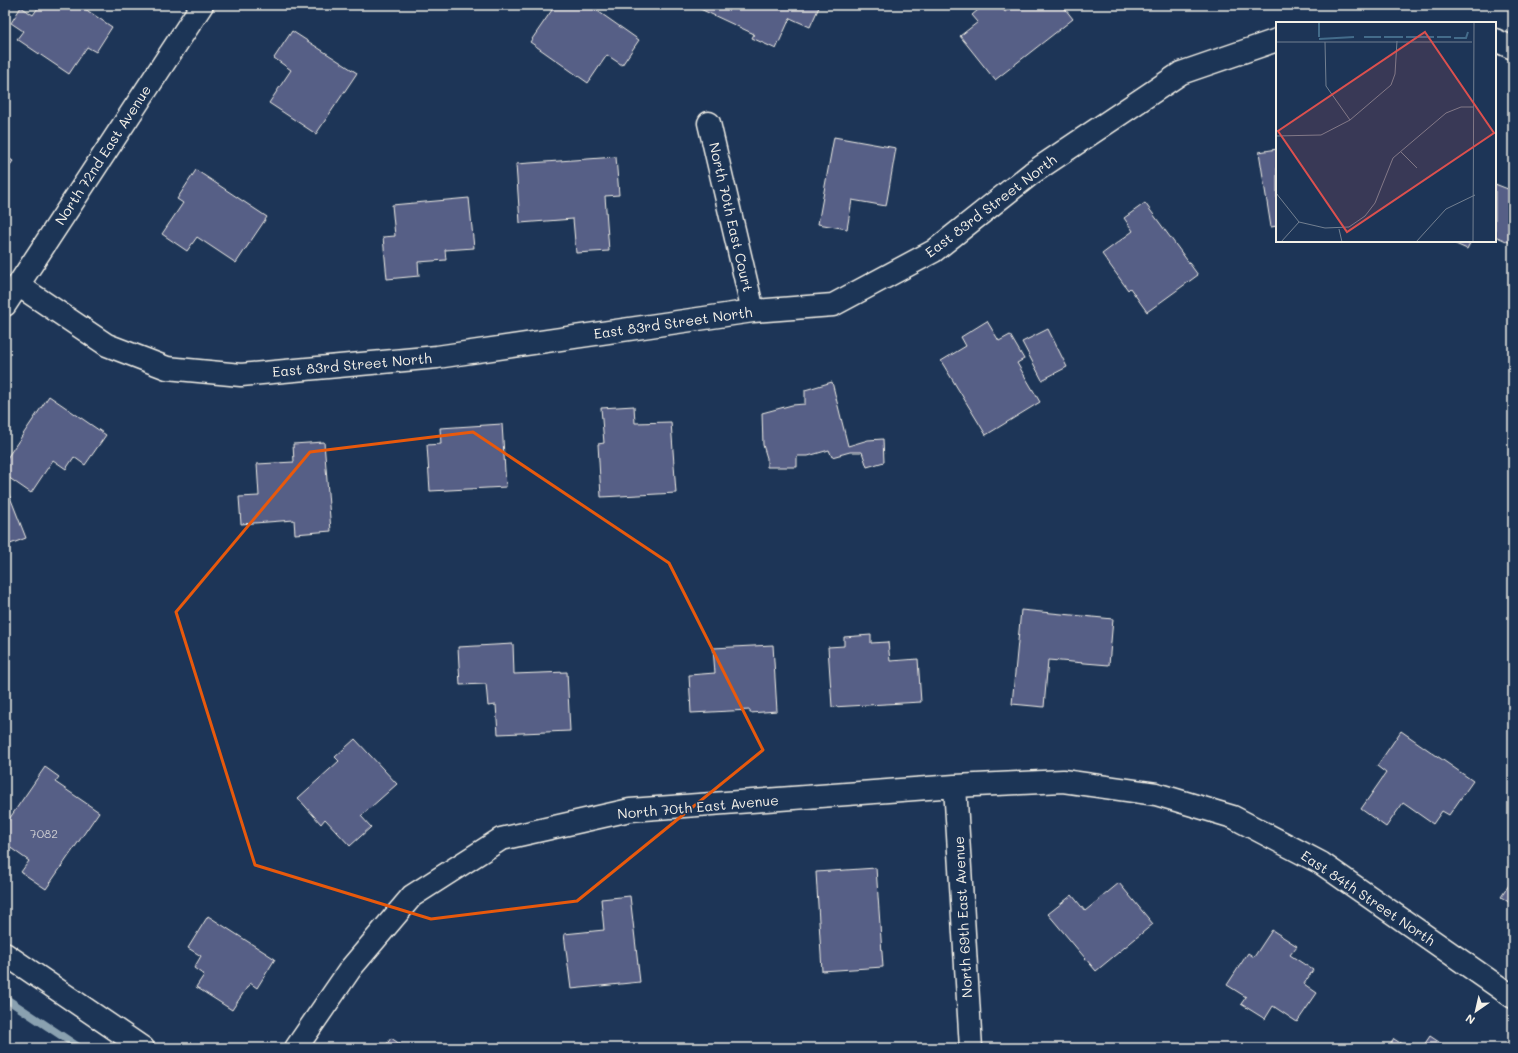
<svg xmlns="http://www.w3.org/2000/svg" width="1518" height="1053" font-family="Mali,sans-serif">
<style>
.lines{fill:none;stroke-linecap:round;stroke-linejoin:round}
.stream{stroke:#8aa1b0;stroke-width:8}
.building{fill:#575f86;stroke:#f4f1e8}
.street-casing{stroke:#f4f1e8;stroke-width:25}
.street{stroke:#1d3557;stroke-width:22}
.marked{fill:none;stroke:#e8590c;stroke-width:3;stroke-linejoin:round}
.labels{text-anchor:middle;stroke-width:3.5;stroke-linejoin:round;paint-order:stroke}
.number-label{font-size:12px;fill:#cdccd0}
.street-label{font-size:14px;fill:#f4f1e8;stroke:#1d3557}
.inset-river{fill:none;stroke:#446c8b;stroke-width:2}
.inset-road{fill:none;stroke:#738091;stroke-width:1}
.view{fill:#dc504e;fill-opacity:0.15;stroke:#dc504e;stroke-width:2}
.inset-edge{fill:none;stroke:#f4f1e8;stroke-width:2}
</style>
<rect width="100%" height="100%" fill="#1d3557"/>
<filter id="ink" filterUnits="userSpaceOnUse"><feTurbulence type="fractalNoise" baseFrequency=".025" numOctaves="2"/><feDisplacementMap in="SourceGraphic" scale="8" xChannelSelector="R" yChannelSelector="G"/><feConvolveMatrix kernelMatrix="1 2 1 2 8 2 1 2 1" color-interpolation-filters="sRGB"/></filter>
<g filter="url(#ink)">
<g class="lines">
<path class="stream" d="M5,998L80,1048"/>
</g>
<path class="building" d="M40,5H79L112,27L96,52L87,47L69,74L17,39L23,31L11,23L21,7L33,15Z
M548,5H589L639,40L622,65L607,55L588,83L530,42L552,10L546,7Z
M697,5H820L810,27L790,18L776,49L752,38L754,34L696,7Z
M984,5H999L1005,12L1014,5H1062L1073,19L995,80L960,36L978,22L972,15Z
M292,31L357,73L316,134L269,103L291,70L274,58Z
M834,137L896,148L886,206L852,200L847,229L818,224Z
M1277,149V226L1271,227L1259,152Z
M5,156L13,161L5,172Z
M616,157L619,195L605,196L609,251L576,253L573,219L520,223L516,164Z
M196,170L267,217L236,263L197,237L187,251L162,234L183,203L177,199Z
M1495,184L1513,191V244L1495,236Z
M469,198L474,248L445,250L446,260L418,262L419,276L387,279L383,237L395,236L392,205Z
M1145,203L1198,275L1147,312L1130,288L1128,290L1102,254L1133,231L1124,218Z
M1449,241H1471L1467,249Z
M987,321L999,341L1010,335L1024,359L1017,363L1040,402L986,435L941,361L966,346L961,337Z
M1048,329L1067,367L1042,380L1022,342Z
M832,382L848,446L868,440L883,439L884,462L867,467L862,452H850L832,457L829,450L808,456H797V467H767V458L763,445L762,413L792,405L805,404V390Z
M49,396L106,435L85,465L74,457L66,469L53,460L31,493L5,475V461Z
M634,406L635,423L671,422L676,493L601,497L598,444L604,443L601,408Z
M502,424L506,487L430,491L427,445L441,444L440,428Z
M324,442L331,531L295,534L294,520L241,524L239,497L259,496L257,464L294,462L293,444Z
M8,492L26,538L5,546V493Z
M1021,610L1113,619L1109,665L1048,660L1044,707L1012,704Z
M871,635V643L888,642L890,661L918,659L921,702L832,707L828,647L844,646V637Z
M513,644L514,674L567,672L570,731L498,734L496,705L488,706L486,684L460,685L458,647Z
M773,645L777,711L750,713V710L691,713L689,675L715,673L713,648Z
M1401,731L1473,781L1449,815L1442,811L1433,824L1403,803L1386,827L1361,809L1386,773L1377,766Z
M355,739L397,784L361,816L371,827L350,846L325,819L321,824L298,798L339,761L335,757Z
M45,767L59,777L55,782L99,812L46,889L21,872L29,861L5,844V825Z
M876,868L883,967L822,971L816,872Z
M1513,879V905L1501,897Z
M1119,883L1153,924L1096,971L1048,914L1072,895L1085,911Z
M630,896L640,982L571,989L564,934L604,930L601,899Z
M208,916L275,959L257,988L250,983L232,1010L196,987L204,975L194,968L201,956L188,948Z
M1272,930L1297,946L1290,955L1313,970L1304,984L1317,993L1297,1022L1273,1006L1265,1019L1241,1004L1246,997L1227,985L1248,953L1254,957Z
M1430,1036L1448,1048H1422Z
M391,1038L406,1048H384Z
M1394,1039L1408,1048H1388Z"/>
<g class="lines">
<g class="street-casing">
<path id="street" d="M1495,40L1513,48
M709,123L753,311
M18,285L107,345L167,368L241,375L437,357L753,311L833,305L934,251L1032,173L1181,73L1277,40
M5,305L202,5
M955,786L971,1048
M5,954L143,1048
M296,1048L351,968L412,896L501,839L630,810L955,786L1063,781L1156,794L1233,817L1321,863L1513,997"/>
</g>
<use href="#street" class="street"/>
</g>
</g>
<path class="marked" d="M473,432L669,563L763,750L577,901L431,919L255,865L176,612L310,452Z"/>
<g class="labels">
<g class="number-label">
<text x="44" y="838">7082</text>
</g>
<g class="street-label">
<text transform="translate(103 155) rotate(-57)" y="5">North 72nd East Avenue</text>
<text transform="translate(991 206) rotate(-37)" y="5">East 83rd Street North</text>
<text transform="translate(731 217) rotate(77)" y="5">North 70th East Court</text>
<text transform="translate(673 323) rotate(-8)" y="5">East 83rd Street North</text>
<text transform="translate(352 365) rotate(-5)" y="5">East 83rd Street North</text>
<text transform="translate(698 807) rotate(-5)" y="5">North 70th East Avenue</text>
<text transform="translate(1368 898) rotate(34)" y="5">East 84th Street North</text>
<text transform="translate(963 917) rotate(-93)" y="5">North 69th East Avenue</text>
</g>
</g>
<g transform="translate(1276 22)">
<rect width="220" height="220" fill="#1d3557"/>
<path class="inset-river" d="M43,0V15M88,15H105M108,15H127M130,15H158M161,15H175M178,16H190L192,10M43,17L78,15"/>
<path class="inset-road" d="M0,20H196M49,20L50,64L74,98M0,114L45,113L74,98L115,63L119,52L121,19M125,130L141,146M0,171L23,200L49,206L73,205L89,194L99,181L117,136L170,91L185,85H197M63,207L66,220M5,220L23,200M140,220L170,187L199,173M197,220L198,0"/>
<path class="view" d="M149,10L218,111L71,210L2,109Z"/>
<rect width="220" height="220" class="inset-edge"/>
</g>
<rect width="1518" height="1053" fill="none" stroke="#1d3557" stroke-width="20"/>
<rect x="10" y="10" width="1498" height="1033" fill="none" stroke="#f4f1e8" stroke-width="1.5" filter="url(#ink)"/>
<g transform="translate(1476 1011) rotate(214)" stroke="#1d3557" stroke-width="3" paint-order="stroke">
<path d="M0-3L7 15L0 10L-7 15Z" fill="#f4f1e8"/>
<text y="-6" font-size="11" font-weight="bold" text-anchor="middle" fill="#f4f1e8">N</text>
</g>
</svg>
